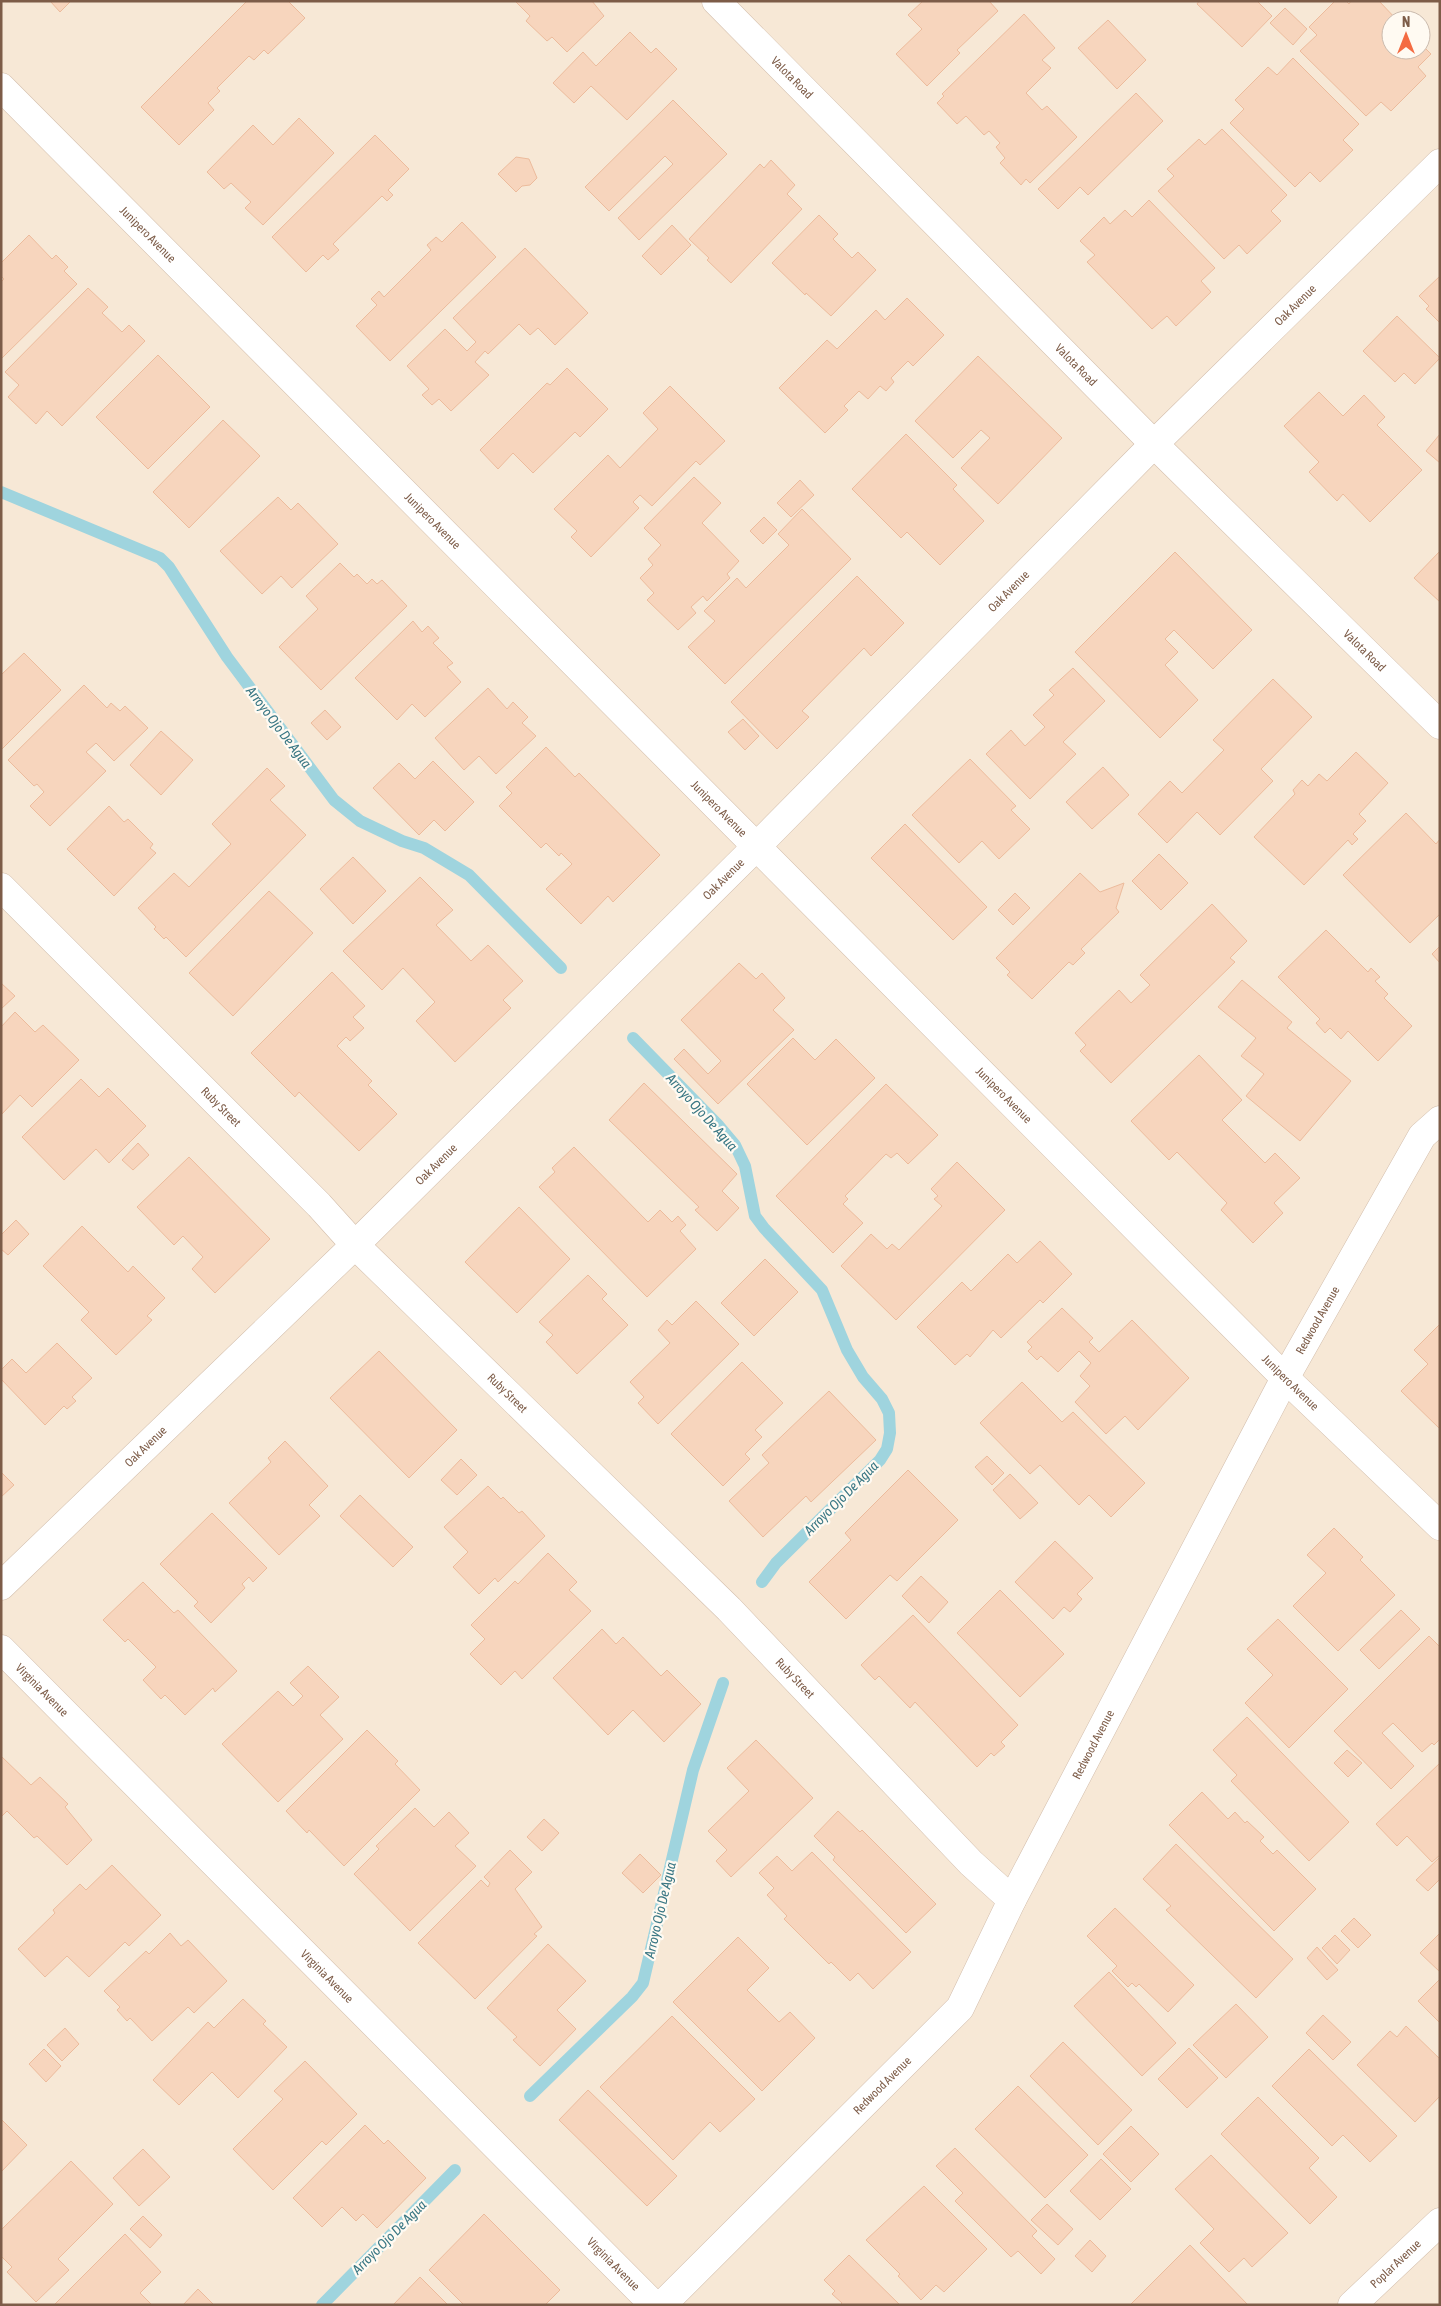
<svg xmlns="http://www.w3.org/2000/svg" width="1441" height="2306" font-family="'Asap Condensed',sans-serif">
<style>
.residential{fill:#f7e8d6;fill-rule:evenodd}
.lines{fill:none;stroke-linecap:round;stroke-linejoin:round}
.stream{stroke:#9fd4de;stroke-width:12}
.building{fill:#f7d5bd;stroke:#ecbb9c}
.minor-casing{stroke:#d3beac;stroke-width:29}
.minor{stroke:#fff;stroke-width:28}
.labels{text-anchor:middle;stroke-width:4.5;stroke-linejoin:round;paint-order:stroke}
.street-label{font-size:12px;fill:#7d5c48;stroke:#fffaf2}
.water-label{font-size:14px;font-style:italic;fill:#3a7784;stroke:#fffaf2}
</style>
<rect width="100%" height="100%" fill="#fef6e9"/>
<path class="residential" d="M1,1H1440V2305H1ZM1391,20H1421V50H1391Z"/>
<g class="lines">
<path class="stream" d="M1,492L160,558L169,567L227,657L334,800L360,821L402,841L424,848L469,875L561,968
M633,1038L719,1126L735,1145L745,1166L755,1216L764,1228L822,1290L847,1350L863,1377L882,1399L889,1413L890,1433L887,1449L880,1460L776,1563L762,1582
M530,2096L632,1997L643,1983L693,1770L723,1683
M322,2305L455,2170"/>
</g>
<path class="building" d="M50,1H71L60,12Z
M247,1H288L305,18L268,54L264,50L254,60L249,56L217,88L220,91L208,103L214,110L179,145L141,107Z
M515,1H592L604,16L567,52L552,37L547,41L526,21L530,16Z
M923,1H989L998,11L957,50L960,53L927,86L896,54L922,29L908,15Z
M1199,1H1257L1272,16L1242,47L1197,4Z
M1335,1H1346L1349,4L1351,1H1379L1397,20H1391V50H1421V44L1431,54L1418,67L1426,76L1391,111L1381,102L1366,116L1300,51L1317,35L1309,27Z
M1285,8L1307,29L1293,45L1270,23Z
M1024,14L1055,48L1042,60L1051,68L1026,93L1042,110L1047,106L1077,137L1030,183L1026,179L1021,185L1000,163L1005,158L996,147L1000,143L989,131L984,135L966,116L957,124L937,103L944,96L942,94Z
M1108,20L1146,60L1117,89L1078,48Z
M630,32L651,53L656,48L677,69L627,120L591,86L574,103L553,83L583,52L596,66Z
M1293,58L1359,124L1343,140L1353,150L1320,182L1310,172L1295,187L1230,123L1244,109L1235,100L1268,67L1277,75Z
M1136,93L1163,121L1088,195L1080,187L1058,209L1038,189Z
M673,100L727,154L639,240L618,218L673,164L665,156L609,211L585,187Z
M299,118L334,153L263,225L245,208L251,202L231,183L224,189L207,172L253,125L273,145Z
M1222,129L1287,195L1271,211L1281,221L1247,254L1239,245L1224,259L1158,191L1174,176L1167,169L1199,139L1205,145Z
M375,135L409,169L388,190L393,195L387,201L382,196L333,244L339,250L328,260L323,255L306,272L272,237Z
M516,157L529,159L537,178L530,185L522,186L516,192L498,174Z
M771,160L795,185L787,194L802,209L731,283L707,260L709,258L689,239L760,164L764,168Z
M1149,200L1215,268L1201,281L1211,292L1176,326L1167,316L1152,329L1087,262L1095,255L1080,241L1104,217L1110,224L1125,210L1132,217Z
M819,215L838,234L833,239L852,258L858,252L876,270L831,316L806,293L805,295L772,263Z
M462,222L496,257L390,361L356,326L377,305L371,299L379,291L384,297L431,250L427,245L436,237L442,242Z
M672,225L691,245L661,275L642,256Z
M29,235L52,259L56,255L68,267L64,271L77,284L1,359V282L4,279L1,276V263Z
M525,248L588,313L555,345L538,328L530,335L519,324L488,354L485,351L475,362L489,375L451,411L439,399L432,405L422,395L429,389L407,366L445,329L467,351L476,342L453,318Z
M1440,276V323L1426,309L1429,306L1419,296Z
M88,288L108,307L102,313L122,332L129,325L145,341L62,426L47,411L36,424L8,397L19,385L5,372Z
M907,298L944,335L913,366L908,361L891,378L894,382L886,391L880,386L868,399L859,391L844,406L848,410L825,433L779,388L827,340L837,349L876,310L885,320Z
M1397,316L1440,358L1415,384L1404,373L1395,382L1363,351Z
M158,355L210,407L148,469L96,417Z
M978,356L1062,438L998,504L961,468L990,438L981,430L953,458L915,421Z
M567,368L608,409L580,437L575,432L533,473L513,453L498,469L480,450L547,383L550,385Z
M670,386L725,441L700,465L696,461L652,506L640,495L633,502L639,508L591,557L571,537L577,531L554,509L608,455L620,468L658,429L643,413Z
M1319,392L1343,416L1364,395L1385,417L1377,425L1422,470L1370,522L1343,494L1337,501L1309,472L1319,462L1284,426Z
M223,420L260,456L189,528L153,492Z
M906,434L957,485L953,489L984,521L940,565L907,532L901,538L852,489Z
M1440,434V463L1426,451Z
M694,477L721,503L702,523L739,561L727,574L730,578L707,601L703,596L691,607L696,613L678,630L647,600L654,593L640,578L653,565L648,559L661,545L644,528Z
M800,480L814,495L791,517L777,503Z
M278,497L291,510L298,503L338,544L292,588L281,576L262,594L220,551Z
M802,509L851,559L725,684L688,647L715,621L704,611L737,578L746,588L789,545L778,534Z
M764,517L777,530L763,544L750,531Z
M1440,551V602L1414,578Z
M1175,552L1252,630L1213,669L1174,630L1165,639L1178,652L1165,665L1198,700L1160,738L1075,652Z
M340,563L354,577L357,574L367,584L372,579L377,584L382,580L407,606L321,690L279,647L318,609L306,596Z
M857,576L904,623L871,656L864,648L802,711L809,717L777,749L731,702Z
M413,621L422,632L428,626L439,638L433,643L453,663L447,667L461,682L425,717L412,704L397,720L355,678Z
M24,653L61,690L1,750V675Z
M1073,668L1105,701L1063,742L1076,754L1030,799L986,754L1011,730L1025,746L1045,727L1033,715L1054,695L1049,690Z
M1273,679L1312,717L1261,769L1273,781L1220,835L1197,812L1167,843L1138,814L1170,781L1182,793L1224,750L1213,740Z
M84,685L107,708L111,703L120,711L125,706L148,728L114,761L96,743L86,752L106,771L50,826L30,806L44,792L37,784L34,786L8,760Z
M488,688L507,709L513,702L528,717L522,723L536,736L496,774L479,756L464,770L435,738Z
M325,710L341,727L327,740L311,723Z
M743,719L759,736L745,750L728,732Z
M161,731L193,760L161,795L130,765Z
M546,747L575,777L579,773L660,855L613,902L608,896L581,924L546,889L572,864L561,853L559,856L546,843L541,848L499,806L512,793L506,787Z
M1356,752L1388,783L1359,814L1366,821L1353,834L1358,839L1352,845L1348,840L1304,885L1254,837L1295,794L1293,790L1302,780L1308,786L1319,774L1327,781Z
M970,759L1016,806L1011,810L1030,829L999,859L982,841L959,863L912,815Z
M433,761L474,802L445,831L434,820L419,835L373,788L399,763L415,779Z
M1103,767L1129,795L1092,829L1066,802Z
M267,768L285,786L270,800L306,835L186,957L166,937L164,939L154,929L156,927L138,908L174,873L189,887L231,844L212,824Z
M109,806L124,822L128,819L153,844L150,848L156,853L114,896L67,849Z
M1406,813L1436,844L1440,839V914L1410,943L1343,875Z
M905,824L987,907L953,940L871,858Z
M1159,854L1188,883L1161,910L1132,881Z
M353,857L386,891L353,924L320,889Z
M1080,873L1100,892L1124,883L1116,908L1119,912L1081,949L1085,953L1073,965L1069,962L1032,999L1007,975L1010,972L996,958Z
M420,877L453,910L436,925L471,961L488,945L523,981L503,1000L511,1008L455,1062L416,1021L435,1002L403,968L382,990L343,951Z
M269,891L313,933L233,1016L189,973Z
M1015,893L1030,908L1013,925L998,910Z
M1212,904L1247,941L1230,958L1235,962L1111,1083L1080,1051L1086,1045L1075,1033L1119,990L1131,1003L1150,985L1140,975Z
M1326,930L1368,972L1371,968L1380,977L1375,981L1388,994L1384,998L1412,1026L1378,1061L1348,1031L1341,1039L1330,1028L1325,1033L1316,1023L1320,1019L1278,977Z
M1440,946V963L1432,954Z
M739,963L756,979L762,973L785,998L773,1010L794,1030L718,1104L674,1059L684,1049L708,1074L721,1061L681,1020Z
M332,972L365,1006L353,1017L364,1028L350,1041L346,1037L337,1046L372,1081L368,1085L397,1114L359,1151L299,1092L295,1097L251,1053Z
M1242,980L1292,1022L1287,1028L1351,1081L1300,1141L1246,1096L1264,1074L1241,1056L1256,1038L1218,1007Z
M1,983L15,996L1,1009Z
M15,1012L35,1032L43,1025L79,1060L32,1107L20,1095L1,1115V1027Z
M793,1038L815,1060L836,1039L875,1078L807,1145L747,1084Z
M1199,1055L1242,1100L1222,1120L1265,1163L1275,1153L1300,1178L1274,1203L1283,1213L1253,1243L1221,1210L1227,1203L1177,1152L1169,1160L1131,1121Z
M81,1079L99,1097L108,1088L146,1126L109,1163L96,1149L64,1180L22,1137Z
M644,1083L737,1174L722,1191L739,1208L717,1231L695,1210L699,1207L609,1120Z
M886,1084L938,1135L908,1164L897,1153L891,1158L886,1154L845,1196L848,1199L843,1204L863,1223L833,1253L776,1196Z
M138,1143L149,1155L133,1170L122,1160Z
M574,1147L648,1222L660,1210L672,1222L678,1216L686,1225L680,1231L696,1249L647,1297L539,1187L555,1172L552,1168Z
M189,1157L270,1239L215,1293L192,1269L203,1257L183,1236L174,1245L137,1207Z
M957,1162L1005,1210L896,1320L841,1266L871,1234L887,1249L892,1244L899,1250L942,1206L934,1199L938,1196L931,1189Z
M519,1207L570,1259L517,1313L465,1262Z
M16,1220L29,1234L8,1255L1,1249V1235Z
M82,1226L128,1272L133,1266L165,1298L147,1316L152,1320L116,1355L81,1320L89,1312L43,1266Z
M1040,1241L1072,1274L1043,1303L1040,1300L1001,1338L993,1330L970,1357L967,1354L955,1365L917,1327L962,1282L971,1291L1008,1254L1017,1263Z
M765,1259L798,1292L754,1336L721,1303Z
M588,1275L607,1294L602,1299L628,1325L577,1374L546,1342L553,1335L539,1322Z
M696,1301L739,1344L658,1424L638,1403L644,1397L630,1382L670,1343L658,1330L667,1320L672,1325Z
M1062,1308L1093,1338L1089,1342L1099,1352L1132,1320L1189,1378L1138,1430L1125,1416L1106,1434L1075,1402L1090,1386L1080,1376L1091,1363L1079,1351L1058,1372L1041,1356L1037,1360L1028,1351L1032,1347L1027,1342Z
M1440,1324V1429L1401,1391L1428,1364L1414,1350Z
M57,1343L92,1378L72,1397L76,1401L67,1409L64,1406L45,1425L1,1379V1370L12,1359L26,1373Z
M379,1351L457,1430L409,1478L330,1398Z
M742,1362L783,1403L755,1430L762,1437L745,1454L750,1459L723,1486L671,1434Z
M1022,1382L1062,1422L1073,1412L1145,1483L1111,1517L1089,1495L1079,1505L1040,1465L1030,1474L980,1423Z
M829,1391L876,1440L811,1502L806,1496L763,1537L729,1501L769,1463L762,1455Z
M285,1441L328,1486L309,1505L320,1516L279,1555L229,1503L271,1462L268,1458Z
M987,1456L1004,1473L992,1485L975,1467Z
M461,1459L477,1475L457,1495L441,1480Z
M908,1470L958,1520L897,1581L890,1575L846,1619L809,1582L851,1540L845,1533Z
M1,1472L14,1485L1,1497Z
M1010,1474L1038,1503L1020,1519L993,1490Z
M488,1486L501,1499L503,1497L519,1513L522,1511L545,1536L498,1582L495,1578L479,1594L453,1567L468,1552L444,1527Z
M360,1495L413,1547L393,1567L340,1516Z
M212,1513L267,1568L253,1582L249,1577L242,1584L245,1588L211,1623L194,1606L198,1602L160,1564Z
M1334,1528L1363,1557L1360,1560L1395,1595L1338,1651L1293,1606L1326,1573L1307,1555Z
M1055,1541L1093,1578L1077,1594L1082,1599L1070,1612L1064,1607L1053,1619L1015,1582Z
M548,1553L577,1582L569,1590L591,1611L522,1679L515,1671L501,1685L470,1654L485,1639L471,1625L515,1581L518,1584Z
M921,1576L948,1602L929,1623L902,1596Z
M143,1582L174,1613L178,1610L237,1671L215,1692L213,1688L185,1715L165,1695L161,1699L143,1680L156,1667L128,1639L125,1642L103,1620Z
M1000,1590L1064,1654L1020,1697L957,1633Z
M1401,1610L1420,1629L1379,1669L1360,1650Z
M913,1615L1018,1725L1001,1742L1005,1746L994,1756L991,1753L977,1767L915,1702L910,1708L879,1676L875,1680L861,1665Z
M1278,1619L1348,1689L1289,1748L1245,1703L1273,1675L1247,1649Z
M602,1629L616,1644L623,1637L661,1676L667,1670L701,1704L664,1742L633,1710L608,1735L553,1678Z
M1429,1636L1440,1647V1739L1434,1745L1432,1743L1422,1752L1393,1723L1382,1733L1414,1766L1391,1789L1334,1731Z
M308,1666L339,1697L320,1715L343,1739L278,1802L222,1744L278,1691L293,1706L303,1696L290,1683Z
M1247,1717L1349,1822L1309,1861L1231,1781L1237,1775L1213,1750Z
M367,1730L398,1761L395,1764L420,1790L344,1866L309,1830L307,1833L286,1811Z
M756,1740L813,1798L731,1877L716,1861L727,1850L708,1831L749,1791L727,1768Z
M1347,1750L1362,1763L1348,1777L1334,1763Z
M1,1756L31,1785L40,1777L68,1804L65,1807L92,1840L67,1865L37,1836L34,1838L7,1811L1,1817Z
M1440,1763V1855L1432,1862L1407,1836L1397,1846L1376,1824Z
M1202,1792L1228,1819L1235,1812L1245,1823L1247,1821L1264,1837L1260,1841L1273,1854L1277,1850L1316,1889L1274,1931L1169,1825Z
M415,1808L434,1827L449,1812L469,1833L455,1846L476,1866L410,1931L354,1874L379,1849L376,1846Z
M838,1811L860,1832L862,1830L936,1904L906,1933L833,1860L835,1857L814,1836Z
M544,1819L559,1833L542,1851L527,1837Z
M1176,1844L1293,1959L1256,1998L1166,1910L1171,1906L1143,1879Z
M510,1850L532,1872L515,1889L542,1927L534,1934L537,1936L475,1999L418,1943L481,1880L488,1887L490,1883L484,1877Z
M812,1852L911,1952L873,1989L858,1973L850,1981L831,1962L829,1964L784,1919L787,1916L767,1895L774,1888L759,1873L777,1856L792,1871Z
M640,1854L661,1875L643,1893L622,1873Z
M1440,1857V1879L1428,1891L1416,1880Z
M112,1865L161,1915L129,1946L125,1942L89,1977L67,1956L45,1977L18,1949L55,1913L53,1910L80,1884L86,1890Z
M1115,1908L1194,1985L1168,2012L1139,1984L1136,1987L1132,1983L1128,1987L1112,1971L1117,1966L1087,1936Z
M1354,1918L1371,1935L1358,1948L1341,1931Z
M170,1933L181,1946L188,1940L227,1981L194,2013L188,2007L152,2041L130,2018L127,2021L117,2010L120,2007L104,1991L146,1951L149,1954Z
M1440,1933V1972L1420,1953Z
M1335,1935L1350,1950L1337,1964L1322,1948Z
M738,1937L769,1968L747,1990L779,2022L790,2012L815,2038L762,2091L673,2002Z
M548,1944L586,1981L557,2010L576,2029L540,2066L513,2040L517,2037L487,2008Z
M1317,1947L1338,1970L1327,1980L1307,1958Z
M1109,1972L1176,2043L1142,2076L1074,2006Z
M1440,1979V2023L1418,2001Z
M243,1999L266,2021L263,2024L287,2047L238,2098L212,2072L179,2105L153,2080L208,2022L214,2028Z
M1236,2004L1268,2037L1226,2078L1193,2045Z
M1323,2015L1351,2042L1333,2060L1306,2033Z
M672,2016L755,2099L720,2132L710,2122L673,2160L600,2087Z
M1406,2026L1440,2059V2096L1415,2122L1357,2065L1390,2031L1397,2037Z
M65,2028L79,2044L62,2061L47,2045Z
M1063,2042L1132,2110L1098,2145L1030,2076Z
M1189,2048L1218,2078L1187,2108L1158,2079Z
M44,2049L61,2066L46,2082L29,2064Z
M1309,2049L1397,2136L1370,2162L1343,2135L1332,2146L1272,2086Z
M305,2061L357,2114L326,2145L322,2141L273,2190L233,2149L283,2099L274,2091Z
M1018,2086L1088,2155L1045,2198L975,2129Z
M588,2090L677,2176L647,2206L559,2120Z
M1258,2097L1319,2158L1309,2168L1337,2197L1310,2224L1221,2134Z
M1,2119L27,2145L1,2172Z
M365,2125L384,2144L388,2140L426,2178L377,2228L363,2214L356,2221L342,2207L322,2227L293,2198Z
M1131,2126L1159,2154L1131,2182L1103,2154Z
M955,2148L1037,2231L1032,2236L1055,2259L1041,2274L1018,2251L1011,2257L955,2201L963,2193L936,2166Z
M143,2149L170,2177L139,2206L113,2178Z
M1211,2155L1288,2233L1252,2267L1244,2258L1229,2272L1200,2243L1214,2229L1175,2189Z
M1101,2159L1131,2189L1100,2220L1070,2191Z
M71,2161L113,2204L58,2259L69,2270L36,2302L7,2272L12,2267L1,2256V2230Z
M924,2186L987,2249L944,2292L936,2285L921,2300L898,2276L900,2274L866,2240Z
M1047,2204L1073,2229L1058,2245L1031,2220Z
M484,2214L560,2290L545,2305H464L429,2270Z
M143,2216L162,2235L150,2248L130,2229Z
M125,2234L161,2272L140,2293L152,2305H54Z
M1090,2240L1106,2256L1092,2272L1075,2256Z
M1190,2245L1248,2305H1130Z
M849,2255L900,2305H840L842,2303L832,2294L835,2291L824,2280Z
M420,2277L448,2305H393Z
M198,2289L214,2305H183Z"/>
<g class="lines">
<g class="minor-casing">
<g id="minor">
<path id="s1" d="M716,1L1154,444L1440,725"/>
<path id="s2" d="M1,87L1285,1378L1440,1526"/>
<path id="s3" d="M1,887L319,1205L355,1245L729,1609L971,1863L1012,1900"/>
<path id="s4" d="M1,1586L355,1245L757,846L1154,444L1440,163"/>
<path id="s5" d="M1,1649L654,2305"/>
<path id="s6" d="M662,2305L960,2008L1012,1900L1285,1378L1422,1136L1440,1120"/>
<path id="s7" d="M1352,2305L1440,2222"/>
</g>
</g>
<use href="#minor" class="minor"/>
</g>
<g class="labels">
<g class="street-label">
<text dy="4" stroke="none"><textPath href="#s1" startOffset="108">Valota Road</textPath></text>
<text dy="4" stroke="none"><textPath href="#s2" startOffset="208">Junipero Avenue</textPath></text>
<text dy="4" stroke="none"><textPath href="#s4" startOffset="1821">Oak Avenue</textPath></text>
<text dy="4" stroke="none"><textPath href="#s1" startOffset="512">Valota Road</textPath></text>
<text dy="4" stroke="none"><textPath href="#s2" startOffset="612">Junipero Avenue</textPath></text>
<text dy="4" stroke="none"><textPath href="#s4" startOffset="1416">Oak Avenue</textPath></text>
<text dy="4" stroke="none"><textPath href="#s1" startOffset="918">Valota Road</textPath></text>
<text dy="4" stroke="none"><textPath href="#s2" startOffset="1018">Junipero Avenue</textPath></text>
<text dy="4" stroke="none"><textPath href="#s4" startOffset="1011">Oak Avenue</textPath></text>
<text dy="4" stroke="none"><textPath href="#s2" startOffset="1422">Junipero Avenue</textPath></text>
<text dy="4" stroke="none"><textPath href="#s3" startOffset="311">Ruby Street</textPath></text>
<text dy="4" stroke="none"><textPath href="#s4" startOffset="606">Oak Avenue</textPath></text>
<text dy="4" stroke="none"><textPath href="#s6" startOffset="1196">Redwood Avenue</textPath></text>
<text dy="4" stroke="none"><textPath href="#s2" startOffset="1828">Junipero Avenue</textPath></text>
<text dy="4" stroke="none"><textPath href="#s3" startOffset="716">Ruby Street</textPath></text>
<text dy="4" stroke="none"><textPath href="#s4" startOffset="201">Oak Avenue</textPath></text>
<text dy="4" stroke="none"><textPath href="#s3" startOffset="1121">Ruby Street</textPath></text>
<text dy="4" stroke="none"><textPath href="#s5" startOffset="58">Virginia Avenue</textPath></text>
<text dy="4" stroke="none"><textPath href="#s6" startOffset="716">Redwood Avenue</textPath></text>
<text dy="4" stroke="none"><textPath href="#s5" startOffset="462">Virginia Avenue</textPath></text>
<text dy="4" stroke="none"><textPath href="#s6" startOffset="311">Redwood Avenue</textPath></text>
<text dy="4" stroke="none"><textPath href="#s7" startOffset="60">Poplar Avenue</textPath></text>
<text dy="4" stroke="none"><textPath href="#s5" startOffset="868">Virginia Avenue</textPath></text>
</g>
<g class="water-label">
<text transform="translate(279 727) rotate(53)" y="5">Arroyo Ojo De Agua</text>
<text transform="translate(702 1112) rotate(48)" y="5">Arroyo Ojo De Agua</text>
<text transform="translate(841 1498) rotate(-45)" y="5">Arroyo Ojo De Agua</text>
<text transform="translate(660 1910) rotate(-77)" y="5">Arroyo Ojo De Agua</text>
<text transform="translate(389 2237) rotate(-45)" y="5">Arroyo Ojo De Agua</text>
</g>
</g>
<rect width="1441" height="2306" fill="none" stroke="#7d5c48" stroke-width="5"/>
<g transform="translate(1406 35)"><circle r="24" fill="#fffaf2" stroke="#cbbbae"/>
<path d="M0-4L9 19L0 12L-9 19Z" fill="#f46b42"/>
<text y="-8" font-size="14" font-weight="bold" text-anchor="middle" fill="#7d5c48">N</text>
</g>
</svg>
